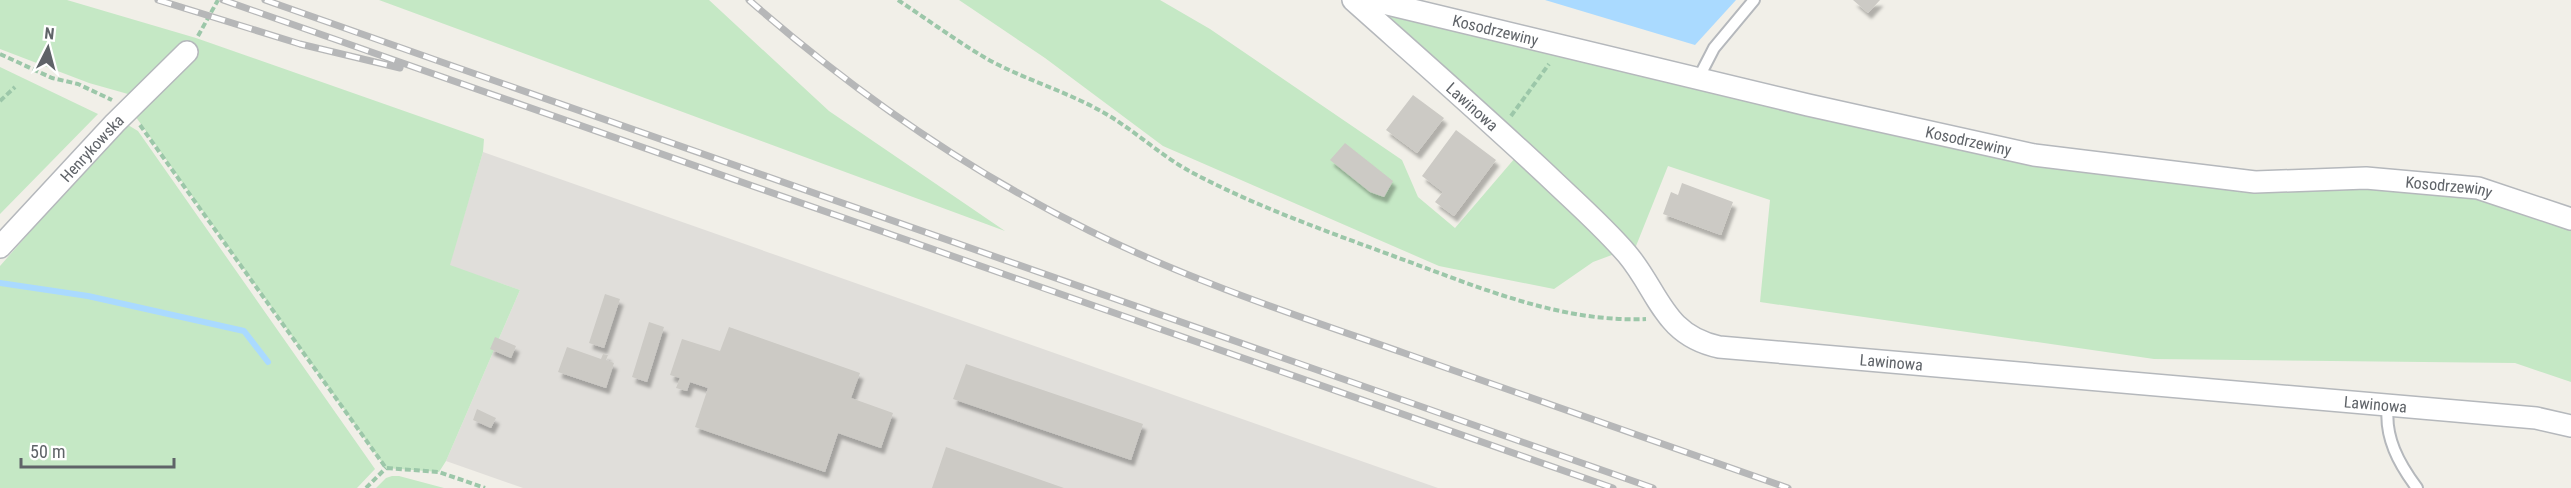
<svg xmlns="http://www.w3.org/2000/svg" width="2571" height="488" font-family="'Roboto Condensed',sans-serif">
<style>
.industrial{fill:#e0deda}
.green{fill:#c5e8c5}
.water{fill:#aadaff}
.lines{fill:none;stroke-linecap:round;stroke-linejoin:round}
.stream{stroke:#aadaff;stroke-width:6}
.building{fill:#cccac5;filter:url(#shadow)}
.service-casing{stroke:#b5b8bc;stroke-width:14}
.minor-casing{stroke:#b5b8bc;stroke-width:24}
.path{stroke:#9cc7a9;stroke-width:4;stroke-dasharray:6 3;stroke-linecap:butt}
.service{stroke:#fff;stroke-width:10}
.minor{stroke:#fff;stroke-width:21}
.rail-casing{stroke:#b6b7b8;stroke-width:7}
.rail{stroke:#fff;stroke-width:4.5;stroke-dasharray:14;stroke-linecap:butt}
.labels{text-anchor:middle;stroke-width:5;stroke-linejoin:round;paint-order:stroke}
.street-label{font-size:16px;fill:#5f6368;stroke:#fff}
</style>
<defs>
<filter id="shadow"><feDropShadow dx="3.5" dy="6" stdDeviation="1.5" flood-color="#0004"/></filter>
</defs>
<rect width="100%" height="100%" fill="#f1efe8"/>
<path class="industrial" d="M483,152L1438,488H523L446,461L520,290L449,266Z"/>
<path class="green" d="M0,0H67L196,38L484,139L483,152L450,265L520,290L446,461L439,472L386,468L128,106L142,92L128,94L89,83L0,49Z
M379,0H709L829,111L1005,231Z
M959,0H1160L1210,29L1402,160L1418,197L1455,228L1521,151L1353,0L2034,155L2478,188L2571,219V382L2515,363L2154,359L1760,302L1770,200L1668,166L1636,246L1593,262L1554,289L1439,266L1163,146L1045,58Z
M0,67L98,114L0,214Z
M128,125L138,131L375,469L357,488H0V266L122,127Z
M392,476H399L444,488H376L386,478Z"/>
<path class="water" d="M1545,0H1736L1695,45Z"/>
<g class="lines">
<path class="stream" d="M0,283L88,296L244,331L268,362"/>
</g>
<path class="building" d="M1853,0H1880L1868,13Z
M1413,95L1444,118L1417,153L1386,130Z
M1456,130L1496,160L1454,216L1435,202L1443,192L1422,176Z
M1345,143L1393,181L1384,197L1370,192L1330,160Z
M1682,183L1733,202L1721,235L1663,214L1671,192L1678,195Z
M605,294L620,299L604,348L589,343Z
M649,322L664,327L647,382L632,377Z
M729,327L860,373L851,398L893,413L881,448L838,433L825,472L695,427L708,388L690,382L687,391L676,388L680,378L670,375L682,339L720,351Z
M495,337L516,346L511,358L490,349Z
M567,347L601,359L603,354L608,355L606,360L614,363L606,388L558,372Z
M966,364L1143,424L1131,460L953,399Z
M477,409L496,418L491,428L473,420Z
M946,447L1064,488H932Z"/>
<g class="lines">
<g class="service-casing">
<path id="service" d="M1698,79L1714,48L1754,0
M2388,406C2384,437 2399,464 2417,488"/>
</g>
<g class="minor-casing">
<g id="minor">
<path id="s1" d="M1353,0C1418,58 1483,115 1546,174C1573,200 1602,225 1627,254C1659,292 1663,335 1719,347L2536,418L2571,426"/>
<path id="s2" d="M1371,0L1808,105L2034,155L2255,182L2366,178L2478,188L2571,219"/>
<path id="s3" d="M0,247L115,123L187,52"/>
</g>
</g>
<path class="path" d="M898,0C928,20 958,42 989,60C1024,79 1062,90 1097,109C1130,126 1158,154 1191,172C1257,207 1326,231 1396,257C1476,286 1560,323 1646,319
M198,36L218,0
M0,54L52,78L78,84L112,100
M0,101L15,87
M1511,116L1549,64
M140,125L386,468L439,472L485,488
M366,488L386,468"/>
<use href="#service" class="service"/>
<use href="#minor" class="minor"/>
<g class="rail-casing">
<path id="rail" d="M158,0L300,44L400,68
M223,0L1613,488
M265,0L1653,488
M749,0C853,91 966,170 1090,231C1191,281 1298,316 1404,353C1532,398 1660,443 1788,488"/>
</g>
<use href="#rail" class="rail"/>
</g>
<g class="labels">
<g class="street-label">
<text dy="6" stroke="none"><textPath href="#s2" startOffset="128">Kosodrzewiny</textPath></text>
<text dy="6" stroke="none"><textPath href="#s1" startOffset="160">Lawinowa</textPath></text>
<text dy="6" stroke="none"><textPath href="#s2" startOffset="614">Kosodrzewiny</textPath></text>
<text dy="6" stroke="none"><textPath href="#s3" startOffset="135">Henrykowska</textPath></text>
<text dy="6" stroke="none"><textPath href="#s2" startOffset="1098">Kosodrzewiny</textPath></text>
<text dy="6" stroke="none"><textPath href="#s1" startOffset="682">Lawinowa</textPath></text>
<text dy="6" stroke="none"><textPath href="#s1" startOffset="1168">Lawinowa</textPath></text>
</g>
</g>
<g transform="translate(48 48) rotate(6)" stroke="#ffffff" stroke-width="4.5" paint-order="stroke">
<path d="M0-4.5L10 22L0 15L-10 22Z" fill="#5f6368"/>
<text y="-9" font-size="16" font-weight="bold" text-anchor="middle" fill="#5f6368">N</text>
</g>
<path d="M21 458v9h153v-9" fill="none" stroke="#5f6368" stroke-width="3"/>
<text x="30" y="458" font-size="18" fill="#5f6368" stroke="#ffffff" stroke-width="4.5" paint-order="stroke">50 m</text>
</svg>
